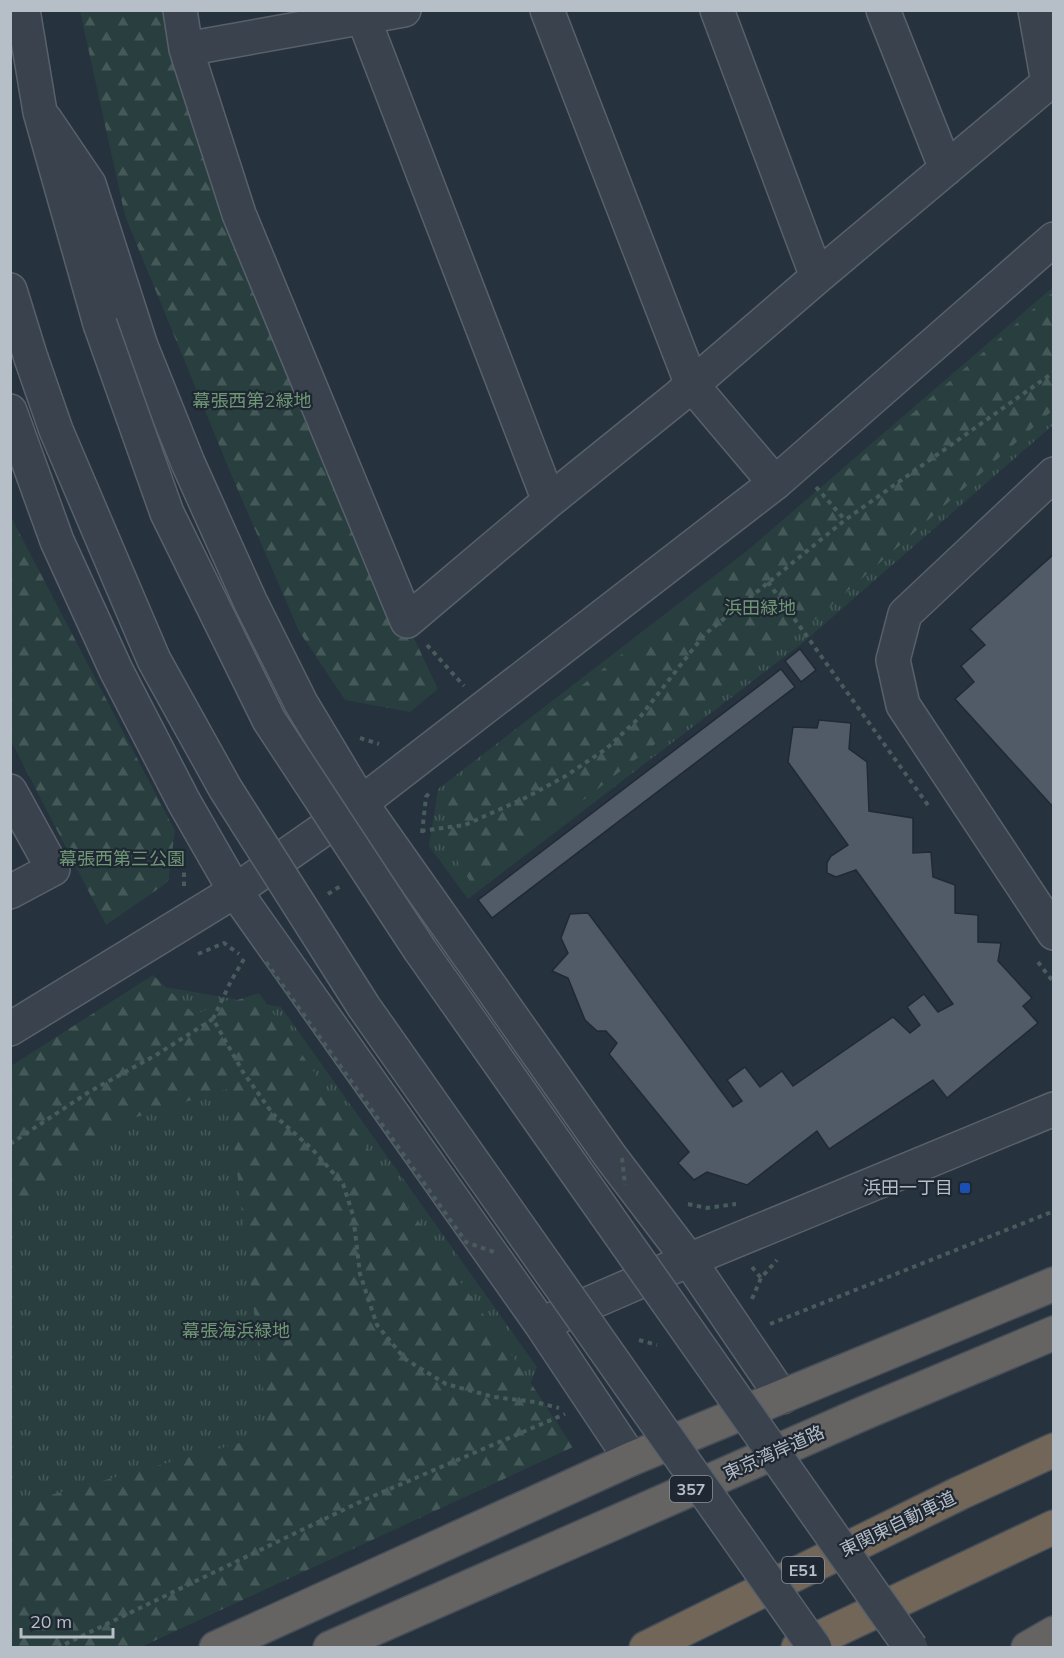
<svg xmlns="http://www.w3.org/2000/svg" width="1064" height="1658" font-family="Mulish,'Noto Sans JP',sans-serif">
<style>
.grass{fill:url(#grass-tufts)}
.forest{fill:url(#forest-firs)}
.building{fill:#505b67;stroke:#212a34;stroke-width:1.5}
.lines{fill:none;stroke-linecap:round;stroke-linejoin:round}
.minor-casing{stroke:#58616b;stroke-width:36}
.tertiary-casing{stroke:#58616b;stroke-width:36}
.trunk-casing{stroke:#454e58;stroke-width:36}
.motorway-casing{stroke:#454e58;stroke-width:36}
.path{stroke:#485c5d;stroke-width:4;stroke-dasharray:4.5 4.5;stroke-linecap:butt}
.minor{stroke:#3a434d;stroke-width:33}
.tertiary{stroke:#3a434d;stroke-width:33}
.trunk{stroke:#656462;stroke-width:33}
.motorway{stroke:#726658;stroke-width:33}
.tertiary-bridge-casing{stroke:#58616b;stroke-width:36;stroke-linecap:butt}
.path-bridge{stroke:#485c5d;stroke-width:4;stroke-dasharray:4.5 4.5;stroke-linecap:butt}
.tertiary-bridge{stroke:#3a434d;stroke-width:33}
.transit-dot{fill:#1a4fb4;stroke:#1f2832;stroke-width:2}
.labels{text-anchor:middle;stroke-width:4.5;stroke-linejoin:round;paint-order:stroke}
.shield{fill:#1f2832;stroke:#89919b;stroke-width:1.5}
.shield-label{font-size:16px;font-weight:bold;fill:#b6bec8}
.park-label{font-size:18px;fill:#6f9775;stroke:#1f2832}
.poi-label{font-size:18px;fill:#b6bec8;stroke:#1f2832;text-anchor:end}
.street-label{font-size:18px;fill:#b6bec8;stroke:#1f2832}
</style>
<defs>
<pattern id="grass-tufts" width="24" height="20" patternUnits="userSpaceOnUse" patternTransform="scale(1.5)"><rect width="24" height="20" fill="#293f3f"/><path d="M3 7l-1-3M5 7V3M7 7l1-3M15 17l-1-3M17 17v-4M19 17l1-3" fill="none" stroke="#465959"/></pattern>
<pattern id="forest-firs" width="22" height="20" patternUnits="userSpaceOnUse" patternTransform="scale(1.5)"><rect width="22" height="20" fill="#293f3f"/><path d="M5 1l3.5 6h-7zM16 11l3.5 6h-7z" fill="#465959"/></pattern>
</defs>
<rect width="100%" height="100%" fill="#26323d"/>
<path class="grass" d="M1053,287V425L805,641L468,899L429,846L438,789L748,550Z
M165,987L281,1007L537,1367L514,1423L11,1647L10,1077Z"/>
<path class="forest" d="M80,11H168L318,435L438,689L410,712L345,700L299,631L231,474L125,216Z
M1053,292V410L817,618L473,886L443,838L447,791L751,553Z
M11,517L175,831L168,882L106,925L11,741Z
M153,975L194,1014L259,993L520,1367L573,1447L141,1647H11V1506L269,1435L227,1089L124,1121L11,1220V1066Z"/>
<path class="building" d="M1054,554V808L955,699L974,682L961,666L985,645L970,629Z
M800,649L816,670L801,682L785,661Z
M781,669L795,687L492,918L478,900Z
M819,720L851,723L849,749L867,762L869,811L913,818V853L931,852L933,877L955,885V913L978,915V942L1001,943L998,961L1032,998L1023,1006L1038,1023L947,1098L933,1080L829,1149L817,1131L747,1185L707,1172L694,1180L678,1163L689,1152L609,1054L617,1043L606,1031H597L585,1020L568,978L552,971L568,953L561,938L570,914L588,913L733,1107L742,1101L727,1080L745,1067L760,1087L782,1071L793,1086L893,1017L910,1033L920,1025L907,1007L924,994L938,1012L953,1004L856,870L836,877L827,873V863L831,856L848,845L788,762L793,727L817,728Z"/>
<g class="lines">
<g class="minor-casing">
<path id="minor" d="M180,10L186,49L239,214L407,621L549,501L679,396L817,277L1048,83L1035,10
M547,10L692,385L775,483
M717,10L817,277
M883,10L946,169
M363,17L549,501
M186,49L404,10
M45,119L89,184L141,346L188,463L250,601L301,703L361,803L610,1156L689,1260L782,1397
M10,411L57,541L116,670L184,802L235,891L541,1324L631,1459
M10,791L53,869L10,892
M551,1320L689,1260"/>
</g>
<g class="tertiary-casing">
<path id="tertiary" d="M23,10L40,112L100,324
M10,290L31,358
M1054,474L905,614L893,660L903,705L1054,933
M10,1029L235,891L361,803L775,483L1054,239
M689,1260L1054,1109"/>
</g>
<g class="trunk-casing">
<path id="trunk" d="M216,1648L631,1459L1054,1284
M330,1648L864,1413L1054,1333
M1028,1648L1054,1633"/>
</g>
<g class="motorway-casing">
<path id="motorway" d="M646,1648L960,1493L1054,1450
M798,1648L1054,1527"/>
</g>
<path class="path" d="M816,487L845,520
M768,582L930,808
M427,645L464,686
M360,738L379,744
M421,831L465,825L525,798L564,777L606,749L640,717L704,635L845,520L1054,372
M422,833L426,797L429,793
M184,886V869
M328,894L342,885
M198,954L224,943L239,954
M1038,962L1054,983
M213,1019L231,981L244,959
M10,1144L89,1092L156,1055L213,1019L243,1072L273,1114L313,1150L343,1184L353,1215L360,1274L377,1325L405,1359L446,1384L494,1397L535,1402L559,1408
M688,1204L707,1208L736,1204
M752,1267L761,1278
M752,1299L761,1278L777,1260
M770,1324L1054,1211
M639,1340L657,1345
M57,1648L364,1500L565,1414"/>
<use href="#minor" class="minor"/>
<use href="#tertiary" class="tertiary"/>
<use href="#trunk" class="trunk"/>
<use href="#motorway" class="motorway"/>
<g class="tertiary-bridge-casing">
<path id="tertiary-bridge" d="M100,324L167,513L269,720L420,950L911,1648
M31,358L56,430L154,660L225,788L364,1007L815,1648"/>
</g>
<path class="path-bridge" d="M266,962L466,1242L497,1253
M622,1158L625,1185"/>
<use href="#tertiary-bridge" class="tertiary-bridge"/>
</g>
<rect class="transit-dot" x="959" y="1182" width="12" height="12" rx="3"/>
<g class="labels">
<g class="shield">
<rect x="670" y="1476" width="42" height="26" rx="4.5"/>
<rect x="782" y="1557" width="42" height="26" rx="4.5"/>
</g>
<g class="shield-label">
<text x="691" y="1495">357</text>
<text x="803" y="1576">E51</text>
</g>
<g class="park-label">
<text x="252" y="407">幕張西第2緑地</text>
<text x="760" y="614">浜田緑地</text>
<text x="122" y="865">幕張西第三公園</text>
<text x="236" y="1337">幕張海浜緑地</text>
</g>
<g class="poi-label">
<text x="953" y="1194">浜田一丁目</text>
</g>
<g class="street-label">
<text transform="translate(774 1453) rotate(-24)" y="6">東京湾岸道路</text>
<text transform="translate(898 1524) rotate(-26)" y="6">東関東自動車道</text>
</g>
</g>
<rect width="1064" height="1658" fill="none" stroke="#b6bec8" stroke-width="24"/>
<path d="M21 1628v9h92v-9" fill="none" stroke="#b6bec8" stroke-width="3"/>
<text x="30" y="1628" font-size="18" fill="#b6bec8" stroke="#1f2832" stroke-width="4.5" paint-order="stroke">20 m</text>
</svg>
